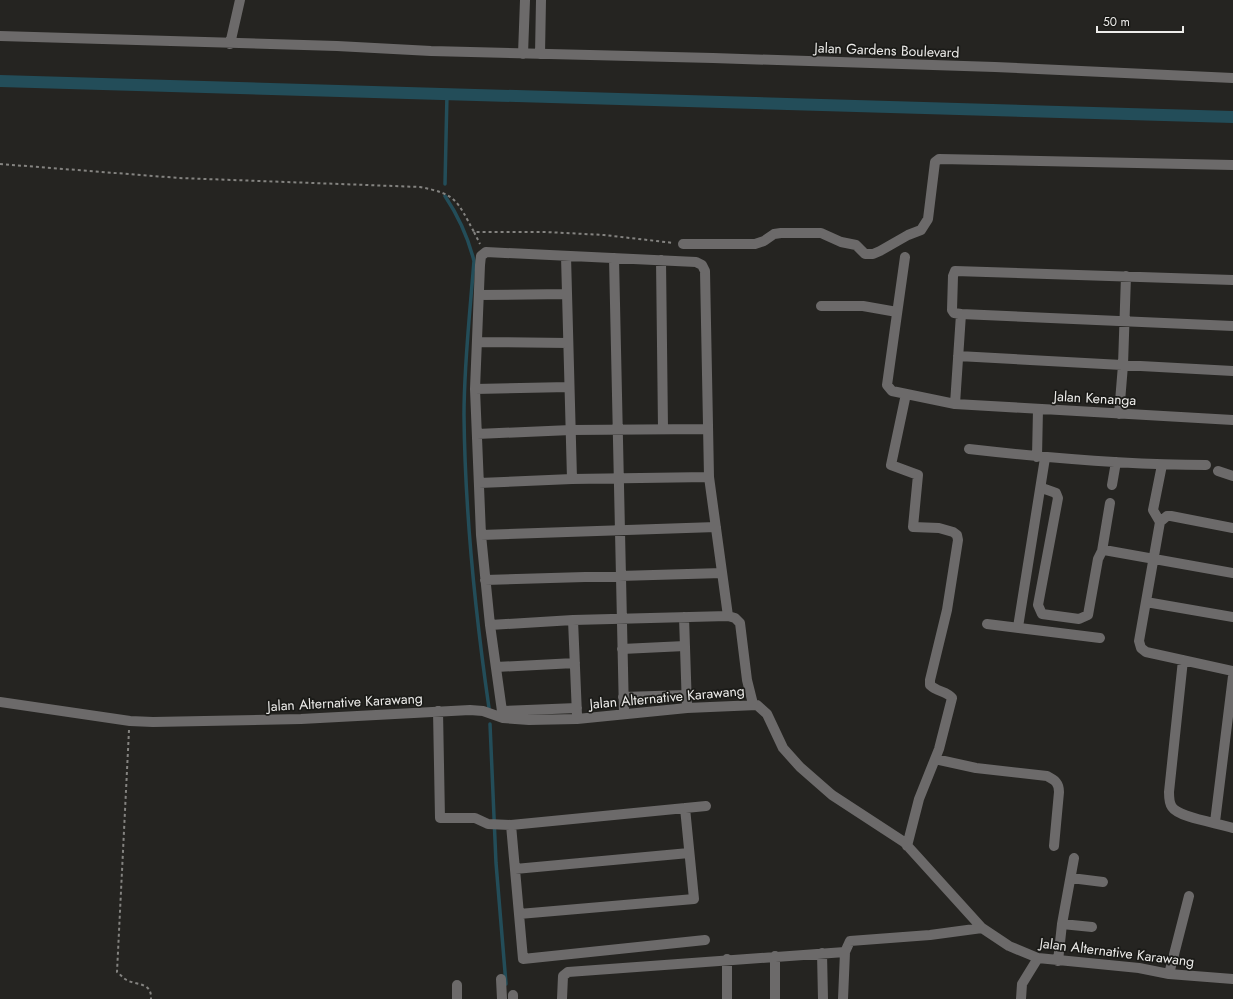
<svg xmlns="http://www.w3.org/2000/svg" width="1233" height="999" font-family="Jost,sans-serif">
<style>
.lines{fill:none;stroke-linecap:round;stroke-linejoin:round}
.stream{stroke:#234d59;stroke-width:3.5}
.canal{stroke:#234d59;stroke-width:12}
.path{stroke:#848380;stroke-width:2;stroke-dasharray:3 3;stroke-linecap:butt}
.minor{stroke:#6c6a6a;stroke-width:10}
.labels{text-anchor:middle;stroke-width:3.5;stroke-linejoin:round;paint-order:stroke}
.street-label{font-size:14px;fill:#edecea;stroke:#1b1b18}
</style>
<rect width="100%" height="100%" fill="#252421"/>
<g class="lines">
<path class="stream" d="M445,184L447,94
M445,196C459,217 468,237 474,261C470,312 464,364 464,415C465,513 475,611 489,708
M490,724L496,863L506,984"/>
<path class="canal" d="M0,81L1233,117"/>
<path class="path" d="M0,164L179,178L420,187C457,194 457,201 474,232H546L604,235L674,243
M474,232L480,244
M129,730L117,972C120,974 122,977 125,979C135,986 152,981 151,999"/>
<path class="minor" d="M0,36L337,46L431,51L713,58L995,67L1233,78
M230,44L240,0
M523,54L525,0
M540,54L541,0
M683,244H755L764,241L774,234L781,233H821L841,242L856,245L865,254H873L880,251L908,235L921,230L928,219L935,162L939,159L1233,165
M566,256L572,479
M905,257L887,385L892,391L955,404L1233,420
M614,258L624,714
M661,260L663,429
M479,295L567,294
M821,306H863L897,312
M961,314L1233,326
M477,342L568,343
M958,356L1233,371
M475,389L569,387
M906,394L891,465L918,475L913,527L939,528L953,532L957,535L958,540L947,610L930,680V685C937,692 947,691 952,698L939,749L919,799L907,846
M955,404L961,314L954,313L952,310L953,276L955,271L1233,280
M1119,414L1123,365L1126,276
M477,434L571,430L708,429
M969,449C1048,458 1127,465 1206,465
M1037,457L1038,409
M1218,471L1233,476
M479,483L572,479L709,477
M1112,485L1116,462
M1042,488L1056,493L1058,498L1038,605L1042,614L1079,619L1088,615L1098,559L1102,551L1104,550L1233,573
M1160,522L1153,510L1162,465
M1233,528L1171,516H1167L1160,522L1139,641L1141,648L1146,652L1233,671
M481,535L716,527
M1102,551L1110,503
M485,580L722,573
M1146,602L1233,617
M684,617L687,708
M573,620L577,715
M987,624L1100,638
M490,625L573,620L728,616
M1018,627L1045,458
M622,649L685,646
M1183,660L1169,792C1169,797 1169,803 1172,807C1179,818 1219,823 1233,828
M496,667L575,663
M623,697L687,695
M0,702L130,721L153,722L301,719L470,710L483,711L503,718L529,720L577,719L687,708L757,705L767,714L783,748L800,767L832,795L904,842L982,928L1009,946L1038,958L1139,968L1169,974L1233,979
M577,708L502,711L490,625L481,535L475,389L480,265L481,256L486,252L696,262L702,265L705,271L709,477L728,616L735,618L740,623L747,680L753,704
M438,711L440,818H475L488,824L511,825L706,806
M935,759L976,768L1047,776C1055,780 1059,783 1059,792L1054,846
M1215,822L1233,676
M511,825L523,959L705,940
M515,869L689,853
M1071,878L1103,882
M519,914L694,899L685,808
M1062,924L1092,927
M822,953L823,999
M775,956V999
M727,959V999
M1058,961L1062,924L1074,858
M1169,974L1189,896
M501,979L502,999
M457,985V999
M513,995V999
M562,999L563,976L568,972L845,952
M843,999L845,952L850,941L930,935L982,928
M1021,999L1022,984L1038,958"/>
</g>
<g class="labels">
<g class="street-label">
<text transform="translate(887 50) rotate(2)" y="5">Jalan Gardens Boulevard</text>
<text transform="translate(1095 398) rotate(3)" y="5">Jalan Kenanga</text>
<text transform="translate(667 697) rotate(-5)" y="5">Jalan Alternative Karawang</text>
<text transform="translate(345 702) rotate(-3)" y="5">Jalan Alternative Karawang</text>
<text transform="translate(1117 952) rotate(7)" y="5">Jalan Alternative Karawang</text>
</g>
</g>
<path d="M1097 26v6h86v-6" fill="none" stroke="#edecea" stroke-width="2"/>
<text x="1103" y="26" font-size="12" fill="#edecea" stroke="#1b1b18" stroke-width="3" paint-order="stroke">50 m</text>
</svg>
